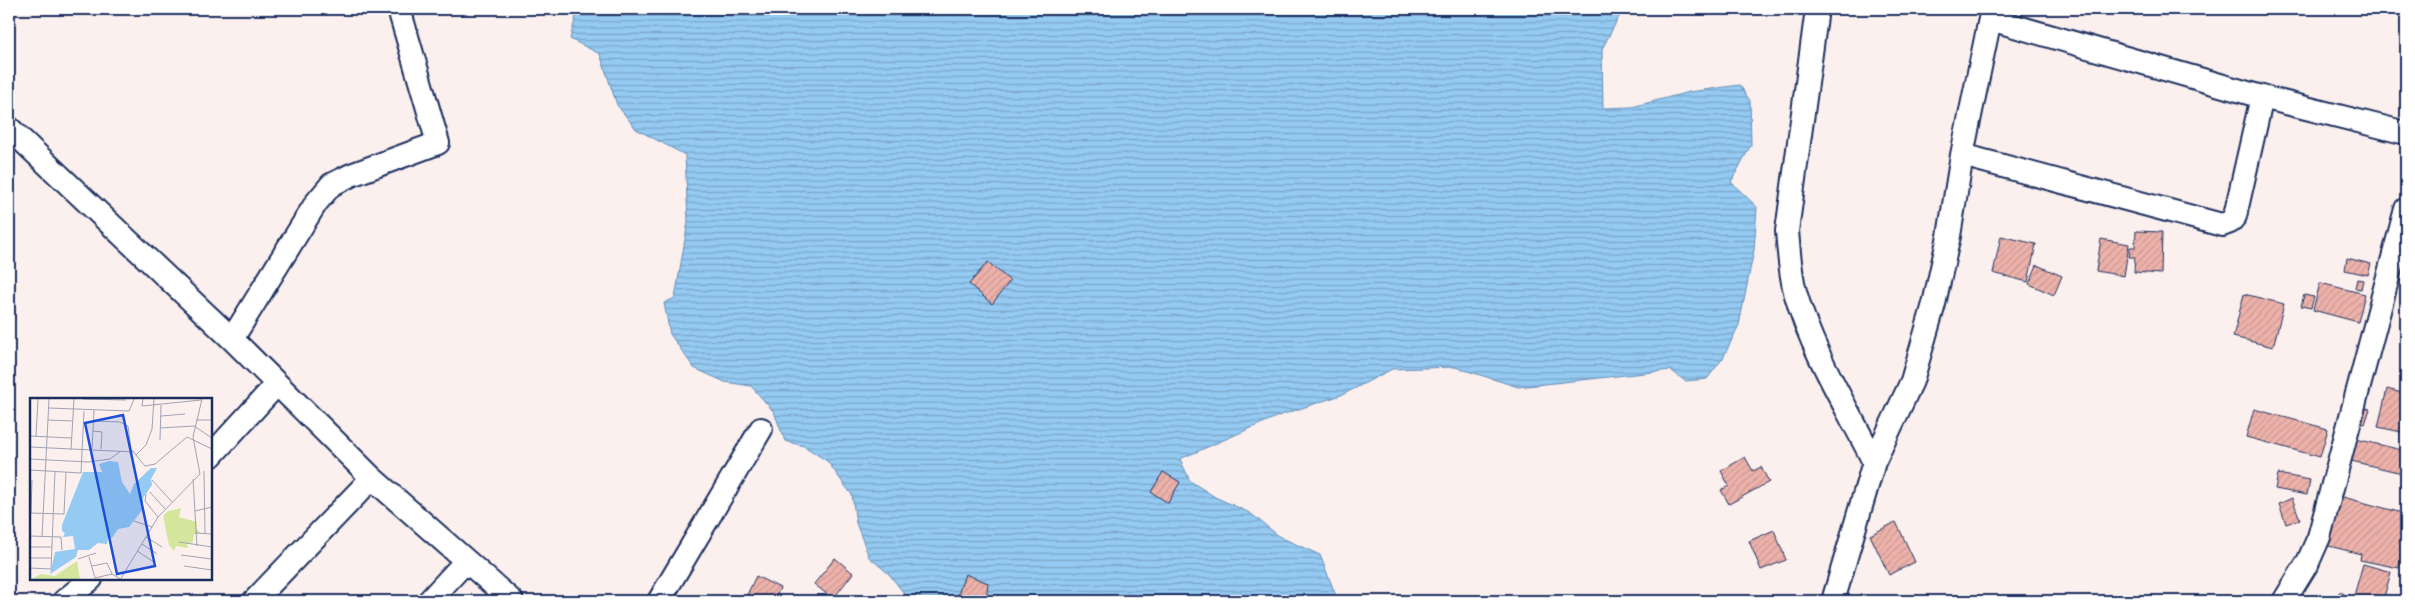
<svg xmlns="http://www.w3.org/2000/svg" width="2415" height="610" font-family="'Playpen Sans',sans-serif">
<style>
.water{fill:url(#water-rules);stroke:#648cb7}
.building{fill:url(#building-hatch);stroke:#1b2f5e}
.lines{fill:none;stroke-linecap:round;stroke-linejoin:round}
.minor-casing{stroke:#1b2f5e;stroke-width:26}
.minor{stroke:#fff;stroke-width:22}
.inset-road{fill:none;stroke:#a1a3b4;stroke-width:1}
.view{fill:#1d4ed8;fill-opacity:0.15;stroke:#1d4ed8;stroke-width:2.5}
.inset-edge{fill:none;stroke:#1b2f5e;stroke-width:2.5}
</style>
<defs>
<pattern id="water-rules" width="6" height="5" patternUnits="userSpaceOnUse" patternTransform="scale(1.25)"><rect width="6" height="5" fill="#95caf2"/><path d="M0 2.5h6" fill="none" stroke="#79a4c7"/></pattern>
<pattern id="building-hatch" width="6" height="6" patternUnits="userSpaceOnUse" patternTransform="scale(1.25)"><rect width="6" height="6" fill="#edb2aa"/><path d="M-1 1l2-2M0 6l6-6M5 7l2-2" fill="none" stroke="#cb9995"/></pattern>
</defs>
<rect width="100%" height="100%" fill="#fbf0ee"/>
<filter id="ink" filterUnits="userSpaceOnUse"><feTurbulence type="fractalNoise" baseFrequency=".02" numOctaves="2"/><feDisplacementMap in="SourceGraphic" scale="10" xChannelSelector="R" yChannelSelector="G"/><feConvolveMatrix kernelMatrix="1 2 1 2 8 2 1 2 1" color-interpolation-filters="sRGB"/></filter>
<g filter="url(#ink)">
<path class="water" d="M578,9H1623L1602,49L1603,108L1632,107L1689,92L1740,85L1750,101L1751,145L1731,182L1757,207L1754,250L1739,325L1723,358L1707,379L1685,381L1671,370L1518,387L1455,367L1392,369L1344,394L1281,415L1180,459L1190,481L1215,497L1250,513L1280,537L1320,555L1338,601H910L889,574L869,557L856,523L852,495L827,461L804,446L785,441L774,412L751,386L725,382L694,368L670,334L664,303L675,298L688,222L685,155L636,129L617,105L600,54L570,39Z"/>
<path class="building" d="M2136,231L2162,232L2161,274L2134,272L2135,257H2129L2130,247H2135Z
M2001,236L2036,244L2028,282L1993,273Z
M2101,239L2129,244L2124,276L2096,271Z
M2347,258L2371,264L2368,275L2345,270Z
M988,262L1010,281L992,304L969,284Z
M2037,265L2062,276L2054,295L2029,284Z
M2357,279L2363,280L2361,289L2355,288Z
M2320,283L2365,294L2358,322L2313,310Z
M2244,294L2284,304L2273,347L2233,337Z
M2304,295L2314,297L2311,308L2301,306Z
M2387,389L2406,394V433L2378,427Z
M2359,406L2370,409L2365,424L2355,421Z
M2254,409L2328,429L2320,457L2246,437Z
M2352,438L2406,451V474L2347,460Z
M1745,457L1753,471L1761,467L1769,482L1729,504L1721,490L1729,486L1721,471Z
M1163,472L1180,482L1168,503L1151,492Z
M2278,474L2310,480L2307,495L2275,489Z
M2336,495L2406,514V538L2399,568L2360,560L2361,554L2325,545Z
M2292,498L2300,519L2286,524L2279,504Z
M1896,522L1915,562L1889,575L1870,535Z
M1774,530L1786,560L1761,570L1749,541Z
M2406,550V566L2402,565Z
M835,558L853,573L833,599L814,584Z
M2363,564L2391,572L2383,601H2361L2353,599Z
M965,574L988,583L986,601H976L958,595Z
M756,576L780,588L774,601H744Z
M2341,591L2351,601H2329Z"/>
<g class="lines">
<g class="minor-casing">
<path id="minor" d="M1817,9L1787,231C1789,252 1790,275 1796,295C1812,352 1848,409 1874,462
M1990,19L2262,97L2406,133
M9,128L232,339L372,478L512,601
M1962,155L2222,225L2230,222L2235,216L2262,97
M232,339L316,203L331,185L351,175L438,143L399,9
M211,456L276,385
M64,601L91,579
M254,601L372,478
M429,601L466,561
M659,601L761,429
M1833,601L1874,462L1912,381L1934,304L1949,236L1962,155L1992,9
M2284,601L2308,562L2319,537L2406,209"/>
</g>
<use href="#minor" class="minor"/>
</g>
</g>
<g transform="translate(30 398)">
<rect width="182" height="182" fill="#fbf0ee"/>
<path d="M47,163L50,182H0L11,176L25,178Z" fill="#d3e69b"/>
<path d="M151,110L149,119L167,124L166,130L170,135L164,136L163,144L157,146L158,150L146,148L144,153L139,147L133,118L138,113Z" fill="#d3e69b"/>
<path d="M79,63L88,64L92,84L100,96L104,86L121,70H127L121,81L122,87L113,100V111L99,129L88,131L82,140H78L77,146L68,145L59,152H48L46,159L20,176L25,154L45,151L43,138L33,139L35,135L32,133V127L53,74H72L69,66Z" fill="#95caf2"/>
<path class="inset-road" d="M53,1L96,2M113,1L112,8L171,2M19,10L99,13L104,1M131,18L155,16M18,22L43,23M166,22H182M63,23L90,24L98,28L101,51L115,68L125,66L157,39L182,51M130,30L164,28L182,40M63,33L72,34L71,51M0,38L42,40M6,39L8,1M130,42L131,7M0,49L104,54M62,51L64,12M41,52L44,1M106,57L116,47L122,31L124,1M0,61L58,64L80,61L91,53M0,72L51,75L54,13M174,73L175,135M163,81L167,148M122,82L142,104M120,94L135,111M116,96L115,103L128,119M165,113L182,109M0,115L34,116L36,74M1,115L2,82M104,123L122,129M165,135L182,136M0,138L31,139L32,152M12,139L19,1M116,139L132,149M149,144L182,149M112,146L127,156M0,149H22M107,153L124,164M151,157L182,161M59,159L65,180M0,160H21M48,161L66,155M62,168L77,165L82,176M154,168L182,172M0,170L21,171L25,74M65,180L82,176L90,181M90,182L128,119L170,76L163,39L172,1"/>
<path class="view" d="M93,17L125,168L87,176L55,25Z"/>
<rect width="182" height="182" class="inset-edge"/>
</g>
<rect width="2415" height="610" fill="none" stroke="#fff" stroke-width="30"/>
<rect x="15" y="15" width="2385" height="580" fill="none" stroke="#1b2f5e" stroke-width="2" filter="url(#ink)"/>
</svg>
